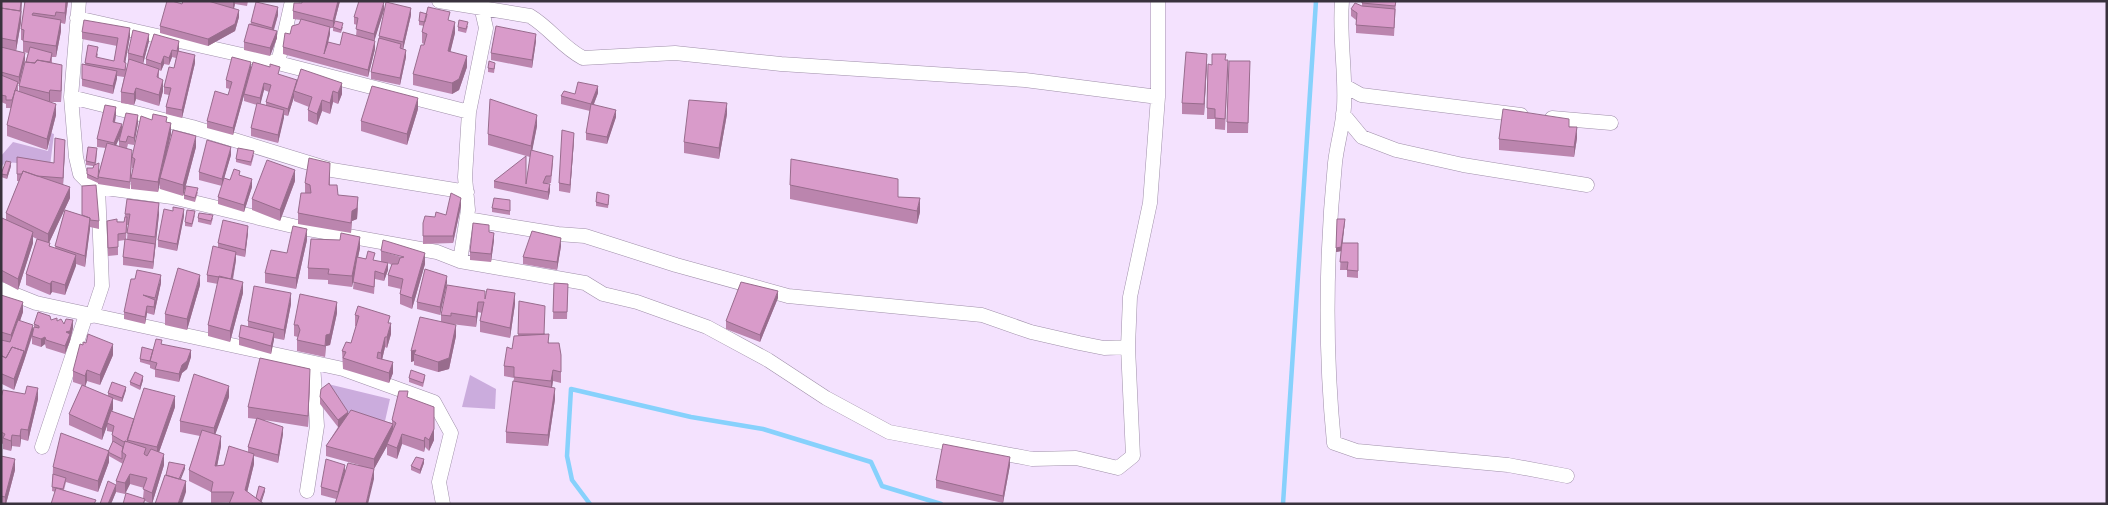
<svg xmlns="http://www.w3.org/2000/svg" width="2108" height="505" font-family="Merriweather,serif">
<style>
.green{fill:#cbacdd}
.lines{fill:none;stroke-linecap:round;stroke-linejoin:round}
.stream{stroke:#87d1fc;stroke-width:4.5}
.street-casing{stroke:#9f8fa9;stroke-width:15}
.street{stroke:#fff;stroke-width:14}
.wall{fill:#bb85ae;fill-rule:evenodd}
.shaded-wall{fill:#986c8d}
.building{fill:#d99bca;stroke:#986c8d}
</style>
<rect width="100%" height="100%" fill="#f4e2fe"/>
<path class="green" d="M51,133L54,134L50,166L6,162L1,167V156L13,142L48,151Z
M470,375L496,389L495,409L462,407Z
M328,384L390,399L383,430L349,419Z"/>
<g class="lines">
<path class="stream" d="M590,504L572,480L567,456L571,389L691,417L763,429L871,462L882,486L941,504
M1283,504L1316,1"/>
<g class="street-casing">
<path id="street" d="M79,1L71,97L76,157L80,174L89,183L98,187L102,286L92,316
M439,1L530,16C550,28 562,47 583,58L675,53L781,64L1025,80L1158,97
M1342,1C1339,37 1346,72 1344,107C1343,126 1337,144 1335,163C1326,254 1325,352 1334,443L1357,451L1508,465L1567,476
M77,18L278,63L469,112
M278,63L292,1
M1345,86L1361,95L1521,115
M71,97L192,127L332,170L467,192
M1343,114L1362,137L1396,150L1463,165L1587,185
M1552,118L1611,123
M98,187L172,197L297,227L437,252L460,261L585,283L603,294L637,302L707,327L768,360L826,398L889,432L1032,459L1076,458L1118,468L1133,456L1128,347
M467,219L558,234L585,236L676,265L788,296L982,315L1031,332L1079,343L1104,348L1128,347L1130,297L1150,203L1158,97V1
M460,261L468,210L465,177L469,112L486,28L480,2
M1,289L36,303L343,369L434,402L451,433L439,482L443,504
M42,447L86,315
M307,491L317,426L313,363"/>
</g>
<use href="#street" class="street"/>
</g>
<path class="wall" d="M1,1L21,15V22L16,51L25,60L19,84H18V91H19V86L28,53L23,52V40H21V29L25,1H68L65,24L61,23V31L56,57H52V63L62,76L61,102H50L56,115L47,150L7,136V125L11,108H6V104L1,102Z
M183,1H248L247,6L235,4L234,8L239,17L235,31L208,46L160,33V26L182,4Z
M302,1H340L333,28H330V34L328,43L340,45L356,36L357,25L354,24V17L384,10L374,41L375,49L368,77L283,54V47L290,34L299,24L301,20L293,19V11L302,3Z
M1362,1H1396L1394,36L1356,33V20L1351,16V9L1362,6Z
M278,15L274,30L277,38L270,56L244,50V42L251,22Z
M411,15L403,49L406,57L400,85L371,79V72L379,39V36Z
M419,21H450L455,33L450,52L467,67L459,90L452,94L413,85V74L424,44L422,43V32L424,26L419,25Z
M468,26L466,33L458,31V27Z
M333,27H343L341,33L333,31Z
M82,32L130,36L125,63L126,70L129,61H128V53L149,41L143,64L146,65V59L154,34L179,49V51L195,63L182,118L166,114V107L169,95L164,94V87L174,68L176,58L172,57L169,65L164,64L161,71L159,70V78L163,91L159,106L136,99L134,105L121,103V92L124,77L117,76L113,94L82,86V64H85L88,45L98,54L97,58L114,61L117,46L82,39Z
M536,41L532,68L491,60V53Z
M1226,60L1228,71L1225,130L1215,129V119H1207V108L1212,65Z
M1207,64L1204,115L1182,114V103Z
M495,66L494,73L488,72V68Z
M301,69L342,94L338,104L333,102L330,114L322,111L317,125L308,121V110L309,107L294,101V97L288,116L284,115L278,143L251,136V128L257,105L244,101V95L233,135L207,128V121L228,95L230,89L226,88V80L251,70L280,75L297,82ZM264,90L269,92L266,102V105L260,104Z
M1250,72L1248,133H1227V122Z
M598,93L594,104L616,117L607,144L586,140V133L590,111L561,104V96L575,94Z
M418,109L407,145L361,131V121Z
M727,114L719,159L684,153V142Z
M116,115L115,123L122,131L138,123L134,145L128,144L127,148L132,157L130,189L98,184V183L87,178V168H93V166L86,165V161L97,152L96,164L98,175L106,148L97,147V139ZM121,133L119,141V146L116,145Z
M152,120L167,123L171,134L167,152L196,147L183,196L160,189V183L158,192L131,189V178L133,168H132V157Z
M537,126L532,150L553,163L551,183H546L550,191L548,200L494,188V181L526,184L530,157L488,145V134Z
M1569,127L1577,138L1574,157L1499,150V139Z
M574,140L570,193L559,191V183Z
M65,148L63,184L70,198L49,243L50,247L55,248L65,210L99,221V229L90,227L85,267L76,264L65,295L52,292L50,295L26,285V274L37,239L33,237V243L18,290L1,281V219L6,220V213L19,181H17V157L54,163Z
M231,155L224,178L230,180L240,176L252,187L244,212L218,204V197L222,186L199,180V172Z
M254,155L251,166L236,162V159Z
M11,166L7,179L1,177V173Z
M330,174V185L338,195L358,208L357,219L352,221L351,233L298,224V213L305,193V183Z
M295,181L280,221L252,210V199Z
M790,185L898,197L920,212L917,224L790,199Z
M198,192L195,202L184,199V195Z
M609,199L608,208L596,206V202Z
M510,200V215L492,212V208Z
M461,206L453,243L423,244V223L435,217L446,215Z
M125,214H159L153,269L123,265V257L125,240L118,241V255L108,256L107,221L124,222ZM127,225H128L127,240L126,239Z
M195,215L192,227L185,226V222Z
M184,216L177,251L158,247V240Z
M198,218H213L211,225L198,222Z
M1345,223L1342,243H1358V278L1347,277V270H1340L1341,251L1336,252Z
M489,232L494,240L491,262L470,260V252Z
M248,233L245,257L236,255V260L233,280L243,293L230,342L208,336V325L218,284L207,282V275L218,247V243Z
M307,240L296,289L265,283V273L287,253Z
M561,246L557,270L523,264V257Z
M360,248L358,257L381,262V251L425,264L412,309L400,304V294L401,289L388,286V275L392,265L388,263V270L384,281L375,279L374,294L353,289L354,277L352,287L328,284V280L308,279V268Z
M161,283L154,315L147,313L145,324L124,319V312Z
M447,283L440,315L417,309V302Z
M554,283L568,284L567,319H553Z
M200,285L187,330L165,325V314Z
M1,295L23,312L20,321L33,331L34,327V324L51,320L57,321L73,328L70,341L65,354L46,348L45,344L41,347L32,344V337L24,361L14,390L2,384L1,387Z
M778,298L760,342L726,329V321Z
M485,299L515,304L510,338L480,332V321L482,313L478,312L476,327L451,324L456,336L449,369L438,372L414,365V361L411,362V351L441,322V315Z
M519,301L545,334L549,343L561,355V383L553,381L552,388L555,399L548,446L506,443V432L514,378L504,376V366L518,336Z
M291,304L284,340L274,338L271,354L239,345V337L248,327V321Z
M337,313L330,345L326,346L325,357L297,351V340L298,337L294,336V325Z
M355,315L390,323L391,334L387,348L385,347L382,360L393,373L389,383L343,369L342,351L351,343L356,326H355Z
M162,344L191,357L187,369L182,373L179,382L155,377V370L150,368V365L140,362V359Z
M113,355L100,385L87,381L85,387L108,396V393L126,390L122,402L113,399V409L111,412L134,419L175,407L159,452L164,465L152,504L145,501V504L143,498L144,488L130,484L125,494L116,492L111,504H100L116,485V481L123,464L109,456V462L98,492L66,482L64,490L96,504L52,491L53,467L109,451L112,443V432L107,431V425L102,440L69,425V414L82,385L73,382V371Z
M409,378H425L423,387L409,382Z
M310,379L308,427L264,420L283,434L278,463L254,456V464L247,492L256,498L265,491L261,502L211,503V492L189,481V470L200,436L180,432V421L229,397L215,434L221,446L217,466L224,465L248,452V447L256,419L248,418V407Z
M143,380L140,390L130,385V382Z
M320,397L348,414L392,423V420L408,398L434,440L429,451L425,447L424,452L402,444L397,459L387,455V446L374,469V479L336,499L321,495V487L345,472L359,465L326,456V446L338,427L320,404Z
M1,398L38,399L28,441L21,439L20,447L12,446L11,451L3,449V444L1,443Z
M1,456L15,470L6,504H1Z
M424,463L420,474L411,470V466Z
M1010,465L1003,503L936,488V480Z"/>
<path class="shaded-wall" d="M21,1H22L21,22L16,51V41Z
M66,1H68L65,24V13Z
M233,1H235V4L233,13Z
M338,1H340L333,28V21Z
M384,2V10L374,42V34Z
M278,7V15L272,35V28Z
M411,8V15L403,50V42Z
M239,10V17L235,31L208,46V39Z
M61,20V31L56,57V46Z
M455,22V33L448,62V51Z
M330,27V34L324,58V54Z
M130,28V36L124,70V62Z
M277,31V38L270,56V48Z
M149,34V41L143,64V57Z
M536,34V41L532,68V60Z
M179,41V49L177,59V51Z
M375,41V49L368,77V70Z
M172,50V57L169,65V58Z
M406,50V57L400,85V78Z
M25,53V60L19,84V77Z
M1207,54V64L1204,115V104Z
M195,55V63L182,118V110Z
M164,56V64L161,71V64Z
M467,56V67L459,90L452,94V83Z
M251,62V70L233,135V128Z
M62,65V76L61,102V91Z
M117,71V79L113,94V86Z
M163,80V91L159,106V95Z
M264,83V90L260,106V98Z
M342,83V94L338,104V93Z
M598,86V93L591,111V104Z
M136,88V99L134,105V94Z
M50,90V101L49,104V93Z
M294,91V97L288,116V109Z
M333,91V102L330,114V103Z
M418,98V109L407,145V134Z
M322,100V111L317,125V114Z
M727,103V114L719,159V148Z
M56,104V115L47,150V139Z
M116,107V115L113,130V122Z
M284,110V118L278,143V135Z
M616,110V117L607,144V137Z
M138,115V123L134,145V138Z
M537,115V126L531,157V146Z
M171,123V134L161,179L160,178V182L158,192V182Z
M122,124V132L114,150V143Z
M1577,127V138L1574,157V147Z
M574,133V140L570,193V185Z
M196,136V147L183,196V185Z
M65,140V148L63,186V178Z
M231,147V155L222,186V179Z
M11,162V166L7,179V175Z
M295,170V181L280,221V210Z
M252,179V187L244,212V205Z
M550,184V191L548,200V192Z
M70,187V198L48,245V234Z
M358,197L357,219L352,221L351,233L352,211Z
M461,198V206L453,243V236Z
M920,198V212L917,224V211Z
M159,203V214L153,269V262Z
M184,209V216L177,251V244Z
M90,218V229L85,267V256Z
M1345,219L1342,251L1336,252V248Z
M248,226V233L245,257V250Z
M307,229V240L296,289V278Z
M33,232V243L18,290V279Z
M494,233V240L491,262V254Z
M360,237V248L352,287V276Z
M561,238V246L557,270V262Z
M236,252V260L231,287V279Z
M425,253V264L412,309V298Z
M76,255V266L65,295V285Z
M388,263V270L384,281V274Z
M161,275V283L154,315V307Z
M200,275V285L187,330V319Z
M447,276V283L440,315V307Z
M52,281V292L50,295V284Z
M243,282V293L230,342V331Z
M778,291V298L760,342V335Z
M291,293V304L284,340V330Z
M515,293V304L510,338V328Z
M23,302V312L11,346V335Z
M337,302V313L330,345L326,346L325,357L326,335Z
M478,302V312L476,327V317Z
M147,306V313L145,324V317Z
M73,320V328L70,341L65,354L66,332Z
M391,323V334L387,348V337Z
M33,325V332L24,361V354Z
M456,325V336L449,369L438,372V362Z
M274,333V340L271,354V346Z
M45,337V344L41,347V339Z
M385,337V347L381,364V353Z
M113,344V355L100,385V375Z
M191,350V357L187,369L182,373L179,382V374L182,365Z
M416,350L414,354V361L411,362V351Z
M24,351V361L14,390V379Z
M393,362V373L389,383V373Z
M310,369V379L308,427V416Z
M87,370V381L85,387V376Z
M553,370V381L551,392V381Z
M2,374V384L1,387V376Z
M143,376V380L140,390V386Z
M229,386V397L214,438V428Z
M126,387V390L122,402V398Z
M38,388V399L28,441V430Z
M555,388V399L548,446V435Z
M175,396V407L157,458V447Z
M113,398V409L102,440V429Z
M434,407V440L429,451V440Z
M348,412V419L338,428V420Z
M393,424V435L387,444V446L374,469V459Z
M283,427V434L278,463V455Z
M21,429V439L20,447V436Z
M402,434V444L397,459V448Z
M12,435V446L11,451V441Z
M221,436V446L215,477V466Z
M425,437V447L424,452V441Z
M109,451V462L98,492V481Z
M164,454V465L152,504V493Z
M254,454V464L245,501V490Z
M1010,457V465L1003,503V496Z
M15,459V470L6,504H5V497Z
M424,459V463L420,474V470Z
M185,465V469L179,484V480Z
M345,465V472L338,499V492Z
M374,469V479L368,504H366Z
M130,474V484L125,494V483Z
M186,481V492L182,504H178Z
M116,485V492L111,504H108Z
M265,488V491L261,504H260Z"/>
<path class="building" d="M1,1H21L20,11L1,8Z
M25,1H66L65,13L56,12L55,16L33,13L32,15L61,20L56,46L23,41L24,30L21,29Z
M167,1H172L182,4L183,1H208L239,10L235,24L208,39L160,26Z
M302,1H338L333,21L293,11L294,3H302Z
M359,1H378L384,2L374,34L356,29L358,18L354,17Z
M1362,1H1396L1395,6L1362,3Z
M256,2L278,7L272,28L251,22Z
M386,2L411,8L403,42L379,36Z
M1355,3L1362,6L1395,9L1394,28L1356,25L1357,13L1351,9Z
M428,7L450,12L448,20L455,22L448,51L467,56L459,79L452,83L413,74L421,45H424L427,34L422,32Z
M1,8L21,11L16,41L1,38Z
M420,12L427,14L425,22L419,21Z
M301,19L330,27L324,54L328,42L340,45L343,32L375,41L368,70L283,47L285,33L290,34L292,26L299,24Z
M84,20L130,28L124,62L126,63L125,70L85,63L88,45L98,47L96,57L114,61L118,38L82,32Z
M459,20L468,22L466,29L458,27Z
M335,21L343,23L341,30L333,27Z
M249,24L277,31L270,48L244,42Z
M496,26L536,34L532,60L491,53Z
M133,30L149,34L143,57L128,53Z
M154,34L179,41L177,51L172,50L169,58L164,56L161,64L146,59Z
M379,38L401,44L400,48L406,50L400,78L371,72Z
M1,47L25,53L19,77L1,72Z
M30,47L52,53L50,62L37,60L35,63L26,62Z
M178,51L195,55L182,110L166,107L171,88L164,87L169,67L174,68Z
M1186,52L1207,54L1204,104L1182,103Z
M1212,54H1226L1225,60H1228L1225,119L1215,118V109L1207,108L1208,64L1212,65Z
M232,57L251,62L233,128L207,121L215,91L228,95L232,82L226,80Z
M129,59L159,69L157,77L163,80L159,95L136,88L134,94L121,92Z
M37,60L62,65L61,91L50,90L49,93L19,86L25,62L35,63Z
M489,61L495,63L494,69L488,68Z
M1229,61H1250L1248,123L1227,122Z
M253,62L270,67V64L280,67L278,74L297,80L288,109L266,102L271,85L264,83L260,98L244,94Z
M82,64L117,71L113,86L82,79Z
M301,69L342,83L338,93L333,91L330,103L322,100L317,114L308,110L312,97L294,91Z
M1,75L18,82L12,100H6V96L1,95Z
M578,82L598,86L591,104L616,110L607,137L586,133L591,104L561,96L564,91L575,94Z
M372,86L418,98L407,134L361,121Z
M15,90L56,104L47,139L7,125Z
M490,99L537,115L531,146L488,134Z
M689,100L727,103L719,148L684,142Z
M257,103L284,110L278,135L251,128Z
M105,105L116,107L113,122L122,124L114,143L97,139Z
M1503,109L1569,119V127H1577L1574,147L1499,139Z
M126,113L138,115L134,138L128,136L126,142L119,141Z
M153,114L167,117L166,122L171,123L158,182L131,178L135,159L132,157L141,116L152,120Z
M173,130L196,136L183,185L160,178Z
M562,130L574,133L570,185L559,183Z
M55,138L65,140L63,178L37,176L23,171L22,174H17V157L54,163Z
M207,140L231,147L222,179L199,172Z
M107,143L132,150L130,182L98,177Z
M88,147L97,148L95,163L86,161Z
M238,148L254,151L251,162L236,159Z
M531,150L553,156L551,176H546L543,183L550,184L548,192L494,181L526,156V184Z
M309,158L330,163L329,185H337L338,195L358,197L357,208L352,211L351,223L298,213L301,193H311L310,185L305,183Z
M791,159L898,179V197L920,198L917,211L790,185Z
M267,160L295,170L280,210L252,199Z
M6,161L11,162L7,175L1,174Z
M99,163L98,179L87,174V168H93L94,165Z
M234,169L240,171L239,175L252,179L244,205L218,197L224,178L230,180Z
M23,171L70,187L48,234L6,213Z
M96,185L99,221L90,220V218L82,215V186Z
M186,186L198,188L195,198L184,195Z
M597,192L609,195L608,205L596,202Z
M451,193L461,198L453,236H423V223L425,216L435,217L436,212L446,215Z
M494,198L510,200V211L492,208Z
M127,199L159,203L155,237L127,233L130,214H125Z
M173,207L184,209L177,244L158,240L164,209L173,211Z
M65,210L90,218L85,256L55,246Z
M187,210L195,211L192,224L185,222Z
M199,213L213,215L211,221L198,218Z
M125,217H127L126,233L118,234V247L108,248L107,221L117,219V222H124Z
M2,218L33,232L18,279L1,270Z
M1337,219H1345L1341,247L1336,248Z
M223,220L248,226L245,250L218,243Z
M473,223L489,225V232L494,233L491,254L470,252Z
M293,226L307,229L296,278L265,273L271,250L287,253Z
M532,231L561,238L557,262L523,257Z
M341,233L360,237L352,276L328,274L329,269L308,268L311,239L340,240Z
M37,239L50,243L49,246L76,255L65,285L52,281L50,284L26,274Z
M125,239L155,244L153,262L123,257Z
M383,240L425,253L412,298L400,294L403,279L388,275L392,264H398L400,258L404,257L381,251Z
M1342,243H1358V271L1347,270L1348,262H1340Z
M213,246L236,252L231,279L207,275Z
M368,251L375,253L373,260L388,263L384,274L375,271L374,287L353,282L357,257L366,259Z
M178,268L200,275L187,319L165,314Z
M425,269L447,276L440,307L417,302Z
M137,270L161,275L155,298L143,295L155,300L154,307L147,306L145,317L124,312L131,279H135Z
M219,276L243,282L230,331L208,325Z
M741,282L778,291L760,335L726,321Z
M554,283L568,284L567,312H553Z
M447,285L485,291V299L487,289L515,293L510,328L480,321L484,302H478L476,317L451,313V316L441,315Z
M254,286L291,293L284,330L248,321Z
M300,294L337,302L330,334L326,335L325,346L297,340L300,330L298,325H294Z
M1,295L23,302L11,335L1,332Z
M519,301L545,306L544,334H518Z
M358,306L390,316L388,323H391L387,337H385L381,353L378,352L377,358L393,362L389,373L343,358L346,352L342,351L346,342L351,343L359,316L355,315Z
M38,312L50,316L51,320L57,318V321L61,319L64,324L66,319L73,320L70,331L66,332L70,334L65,346L46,340L45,337L41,339L32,336L34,327L39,328V326L34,324Z
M420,317L456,325L449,358L438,362L414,354L416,350L411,351Z
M18,320L33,325L24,354V351L12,347L6,358L2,356L1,359V340L10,342Z
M241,325L274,333L271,346L239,337Z
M88,334L113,344L100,375L87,370L85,376L73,371L80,344L83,345V342L86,343Z
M549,334L548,343H559L561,355V372L553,370L551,381L514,377V367L504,366L507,347L512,349L514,336Z
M156,339L162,340L161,344L191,350L187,361L182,365L179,374L155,369L157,363L150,361Z
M12,347L24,351L14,379L2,374L1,376V359L2,356L6,358Z
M142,347L153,350L150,361L140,359Z
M260,358L310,369L308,416L248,407Z
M411,370L425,375L423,383L409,378Z
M135,372L143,376L140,386L130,382Z
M194,374L229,386L214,428L180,421Z
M513,381L555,388L548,435L506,432Z
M112,382L126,387L122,398L108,393Z
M329,383L348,412L338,420L320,397L321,389Z
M82,385L113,398L102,429L69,414Z
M27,386L38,388L28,430L21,429L20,436L12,435L11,441L3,438L5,434L1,432V398L3,390L25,394Z
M144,388L175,396L157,447L127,440Z
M399,391H408L407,397L434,407V429L429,440L425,437L424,441L402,434L397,448L387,444L396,423L392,420Z
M351,410L393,424L374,459L326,446Z
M111,411L134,419L127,442L125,441L124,442L112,435L114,426L107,423Z
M257,418L283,427L278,455L248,447Z
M202,430L221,436L215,466L224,465L229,446L254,454L245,490L264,504H229L234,492H211L213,482L189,470Z
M61,433L109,451L98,481L53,467Z
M113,441L123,447L122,452V459L108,452Z
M125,441L146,448L144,454L147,456L151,449L164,454L152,493L143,489L147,478L130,474L125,483L116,481L126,455L122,452Z
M943,444L1010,457L1003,496L936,480Z
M1,456L15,459L5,497L1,496Z
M416,457L424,459L420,470L411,466Z
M326,459L345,465L338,492L321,487Z
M169,462L185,465L179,479L166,475Z
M348,463L374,469L366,504H335Z
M53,474L66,478L63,489L52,487Z
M165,475L186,481L178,504H155Z
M108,481L116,485L108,504H100Z
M259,486L265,488L260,501L256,498Z
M56,488L96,500L94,504H51Z
M126,493L145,499L143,504H123Z"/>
<rect width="2108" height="505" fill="none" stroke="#39323d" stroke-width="5"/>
</svg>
